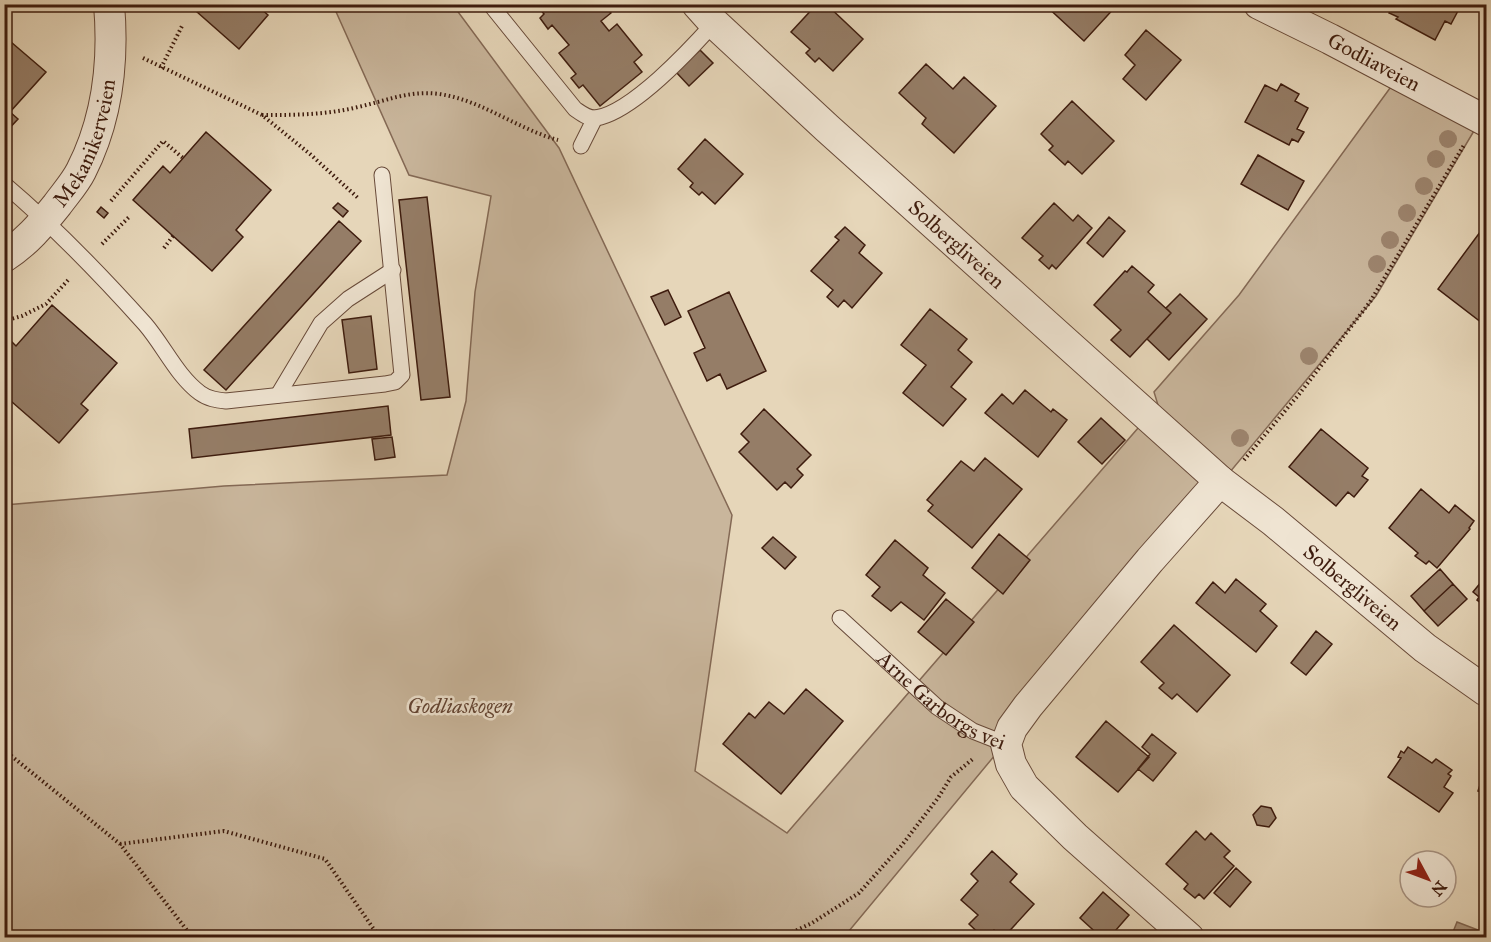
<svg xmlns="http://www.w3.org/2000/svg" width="1491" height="942" font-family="'IM FELL Great Primer',serif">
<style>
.green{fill:#c9b69c;stroke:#846955;stroke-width:1.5}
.water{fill:#ad977f;stroke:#816652;stroke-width:1.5}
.building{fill:#957d67;stroke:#3e1c0e;stroke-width:1.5}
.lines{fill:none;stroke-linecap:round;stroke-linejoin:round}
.lane-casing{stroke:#684a39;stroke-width:17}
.street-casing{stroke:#684a39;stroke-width:32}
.path{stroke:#3e1c0e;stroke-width:4;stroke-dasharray:1.5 3;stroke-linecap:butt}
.lane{stroke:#efe4d2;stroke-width:15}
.street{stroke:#efe4d2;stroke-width:30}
.tree{fill:#9d856f}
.labels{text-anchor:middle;stroke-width:5;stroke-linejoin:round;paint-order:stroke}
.street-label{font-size:21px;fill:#3e1c0e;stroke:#efe4d2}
.park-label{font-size:21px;font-style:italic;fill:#614232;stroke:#efe4d2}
</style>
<rect width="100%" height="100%" fill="#e6d6b9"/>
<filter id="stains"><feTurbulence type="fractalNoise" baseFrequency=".00333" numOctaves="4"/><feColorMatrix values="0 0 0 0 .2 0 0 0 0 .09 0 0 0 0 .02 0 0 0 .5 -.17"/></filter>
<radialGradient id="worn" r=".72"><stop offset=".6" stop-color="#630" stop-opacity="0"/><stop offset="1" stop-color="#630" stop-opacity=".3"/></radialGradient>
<path class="green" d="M333,5H453L559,148L732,515L695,771L787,833L1158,405L1154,392L1239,295L1401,73L1484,114L1376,296L844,937L5,938V505L224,486L447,475L466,401L475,292L491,196L409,175Z"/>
<path class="water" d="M1457,922L1486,933V937H1451Z"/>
<path class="building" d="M188,4H263L260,8L268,15L239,49Z
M536,4H604L611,13L601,21L609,31L617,24L642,55L634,62L642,72L600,106L583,85L579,88L571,78L576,74L559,53L569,45L552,25L548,29L540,18L544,14Z
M817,4H826L863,39L833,71L819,58L815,62L806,53L810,49L791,32Z
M1044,4H1118L1084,41Z
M1394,4H1453L1459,9L1451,24L1445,21L1435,40L1396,19L1398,17L1389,13Z
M1146,30L1181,60L1146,100L1123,79L1135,65L1125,55Z
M4,36L46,72L10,112L18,119L4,134Z
M700,50L713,63L689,86L676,72Z
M926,64L953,89L964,77L996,106L954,153L922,124L926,118L899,93Z
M1281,84L1299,94L1295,101L1308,108L1297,129L1304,132L1298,142L1292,139L1289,145L1245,122L1265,85L1277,91Z
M1072,101L1114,141L1082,174L1068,161L1065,165L1049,150L1053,146L1041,134Z
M206,132L271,190L236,230L243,237L212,271L133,200L163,166L170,173Z
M705,139L743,174L715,204L702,192L699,195L690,187L693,183L678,169Z
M1258,155L1304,181L1288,210L1241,184Z
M427,197L450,397L421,400L399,200Z
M338,203L348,211L343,217L333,208Z
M1054,203L1073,221L1078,215L1092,228L1056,269L1052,265L1049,269L1039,260L1043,256L1022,238Z
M101,207L108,213L104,218L97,212Z
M1109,217L1125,231L1103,257L1087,243Z
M339,221L361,241L226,390L204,370Z
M1486,224V326L1438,289Z
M845,227L865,245L859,253L882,273L852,308L844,300L838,307L827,297L833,290L811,271L839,240L835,237Z
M1132,266L1154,285L1148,292L1171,313L1130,357L1111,340L1121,330L1094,305L1125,271L1127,272Z
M668,290L681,317L665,325L651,297Z
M729,292L766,371L727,389L720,374L707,381L694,353L705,348L688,311Z
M1180,294L1207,319L1169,360L1147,339L1171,313L1166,308Z
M52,305L117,363L81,404L88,410L59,443L4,395V344L9,339L16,346Z
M930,309L967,339L958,350L972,362L951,387L966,399L943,426L903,393L926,365L901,345Z
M371,316L377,369L349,373L342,320Z
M1025,390L1051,412L1053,409L1067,420L1038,457L985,413L1002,394L1013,404Z
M388,406L391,435L192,458L189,429Z
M764,409L811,455L797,469L803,475L791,488L785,482L777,490L739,452L749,442L741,434Z
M1101,418L1125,440L1102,464L1078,442Z
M1321,429L1368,468L1362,476L1368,480L1354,497L1348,492L1336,506L1289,467Z
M392,437L395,457L375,460L372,439Z
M985,458L1022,489L972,548L928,511L933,505L927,500L961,461L974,471Z
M1421,489L1449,513L1455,505L1474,521L1469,528L1470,529L1437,568L1429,561L1426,564L1415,556L1418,553L1389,528Z
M999,534L1030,560L1003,594L972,568Z
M773,537L796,557L785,569L762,548Z
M895,540L928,568L923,575L945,593L924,620L901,602L891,611L872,596L880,587L866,575Z
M1440,569L1453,584L1424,611L1411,596Z
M1486,576V607L1477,600L1479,597L1473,592Z
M1236,579L1266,604L1260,611L1277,626L1256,652L1196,603L1213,582L1225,593Z
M1453,584L1467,599L1438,626L1424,611Z
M946,599L974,622L946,655L918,632Z
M1174,625L1230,675L1197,712L1177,694L1172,699L1159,688L1164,683L1141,662Z
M1316,631L1332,644L1306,675L1291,663Z
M806,689L843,721L781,794L723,744L749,713L755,718L769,702L784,714Z
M1106,721L1149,757L1118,792L1076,757Z
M1152,734L1176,753L1153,781L1138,769L1150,754L1142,747Z
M1408,747L1432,763L1436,759L1452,770L1448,774L1451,776L1444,787L1453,793L1439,812L1388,777L1401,758L1398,757L1401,751L1404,753Z
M1486,766V794L1478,791Z
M1261,806L1271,808L1276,818L1269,827L1257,825L1253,815Z
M1196,831L1205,840L1211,833L1230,851L1224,857L1234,866L1204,899L1199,894L1195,898L1184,889L1188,884L1166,864Z
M992,851L1017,874L1010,882L1034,904L1003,938L994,930L986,938H984L969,924L978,915L961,900L978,881L971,874Z
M1236,868L1251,882L1230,907L1214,893Z
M1103,892L1129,915L1109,938H1102L1080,918Z"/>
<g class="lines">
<g class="lane-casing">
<g id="lane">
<path d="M490,4L575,109C581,113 588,119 596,118C632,112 689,51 714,23"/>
<path d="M581,146L595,118"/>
<path d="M4,184C55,227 101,275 145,324C164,346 177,376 200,393C208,399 217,400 226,401L385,384L395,382L402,375L382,175"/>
<path d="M278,395L321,323L348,299L393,270"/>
<path id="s1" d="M840,618L937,707L973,731L1006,744"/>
</g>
</g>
<g class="street-casing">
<g id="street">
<path id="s2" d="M697,4L714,23L827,128L1220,481L1273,521L1425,648L1486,691"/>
<path id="s3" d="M1259,4L1330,39L1486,121"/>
<path id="s4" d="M4,257C26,243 41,225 57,205C65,194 75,183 81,171C107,120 114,61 109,4"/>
<path d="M1189,938L1075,837L1024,787L1011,764L1006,744L1012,728L1028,706L1150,560L1220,481"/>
</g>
</g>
<path class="path" d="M143,58L262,115L310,154L358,198
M161,68L183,24
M262,115C294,115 326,115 358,107C386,101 409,90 439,94C482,100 517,129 558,140
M111,201L163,141L183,158
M102,244L129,217
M164,248L173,236
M4,321L22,316L46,304L70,278
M1244,460L1300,393L1370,302L1464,145
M4,750L120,844L193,938
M120,844L224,831L325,859L380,938
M780,938L812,923L859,893L902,845L938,798L951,777L974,758"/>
<use href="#lane" class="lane"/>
<use href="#street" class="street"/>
</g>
<g class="tree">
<circle cx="1448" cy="139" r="9"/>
<circle cx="1436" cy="159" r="9"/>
<circle cx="1424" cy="186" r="9"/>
<circle cx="1407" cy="213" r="9"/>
<circle cx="1390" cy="240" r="9"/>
<circle cx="1377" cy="264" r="9"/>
<circle cx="1309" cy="356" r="9"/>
<circle cx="1240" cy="438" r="9"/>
</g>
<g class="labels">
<g class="street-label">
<text dy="7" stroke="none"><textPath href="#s3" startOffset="129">Godliaveien</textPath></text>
<text dy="7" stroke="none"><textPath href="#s4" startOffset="144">Mekanikerveien</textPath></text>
<text dy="7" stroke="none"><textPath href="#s2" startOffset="354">Solbergliveien</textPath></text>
<text dy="7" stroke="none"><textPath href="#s2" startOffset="878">Solbergliveien</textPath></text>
<text dy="7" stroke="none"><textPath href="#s1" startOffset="132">Arne Garborgs vei</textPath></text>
</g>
<g class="park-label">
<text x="460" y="713">Godliaskogen</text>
</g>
</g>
<rect width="1491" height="942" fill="none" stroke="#e6d6b9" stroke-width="24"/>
<rect x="6" y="6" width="1479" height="930" fill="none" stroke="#3e1c0e" stroke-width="3"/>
<rect x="12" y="12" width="1467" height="918" fill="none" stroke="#3e1c0e" stroke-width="1.5"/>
<g transform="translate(1428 879) rotate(131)"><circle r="28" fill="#efe4d2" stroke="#a89484" stroke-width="1.5"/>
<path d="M0-4.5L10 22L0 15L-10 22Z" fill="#8f2418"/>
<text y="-9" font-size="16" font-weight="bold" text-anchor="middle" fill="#3e1c0e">N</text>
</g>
<rect width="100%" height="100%" filter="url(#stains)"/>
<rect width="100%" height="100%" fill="url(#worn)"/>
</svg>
